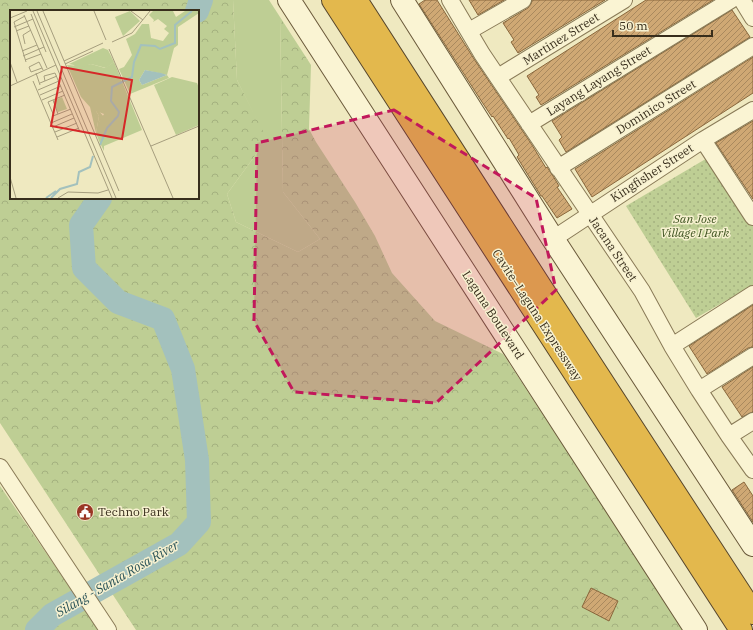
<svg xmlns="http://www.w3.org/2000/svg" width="753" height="630" font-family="'IBM Plex Serif',serif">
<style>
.green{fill:#bece94}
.forest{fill:url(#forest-crowns);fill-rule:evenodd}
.park{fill:url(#park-dots)}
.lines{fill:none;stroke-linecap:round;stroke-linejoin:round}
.river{stroke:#a3c1bd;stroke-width:24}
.building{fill:url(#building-hatch);stroke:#89673c}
.minor-casing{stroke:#897a57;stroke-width:18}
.secondary-casing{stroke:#6b5a3b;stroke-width:24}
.motorway-casing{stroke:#57462c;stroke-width:24}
.minor{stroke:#faf4d3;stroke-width:16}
.secondary{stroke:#faf4d3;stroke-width:22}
.motorway{stroke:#e3b84d;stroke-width:22}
.marked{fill:#c2185b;fill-opacity:0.2;stroke:#c2185b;stroke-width:3;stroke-dasharray:8 5;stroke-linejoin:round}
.labels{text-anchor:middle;stroke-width:3;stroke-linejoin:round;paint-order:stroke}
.street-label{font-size:12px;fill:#382e1c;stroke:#f7f1d0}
.park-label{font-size:12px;font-style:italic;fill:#405522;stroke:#f7f1d0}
.poi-label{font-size:12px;fill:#382e1c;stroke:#f7f1d0;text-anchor:start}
.water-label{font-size:13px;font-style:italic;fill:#2b5459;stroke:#f7f1d0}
.inset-river{fill:none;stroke:#a3c1bd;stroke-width:2}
.inset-road{fill:none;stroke:#a69e7e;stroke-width:1}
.view{fill:#d62828;fill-opacity:0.15;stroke:#d62828;stroke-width:2}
.inset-edge{fill:none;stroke:#382e1c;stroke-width:2}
</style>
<defs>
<pattern id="forest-crowns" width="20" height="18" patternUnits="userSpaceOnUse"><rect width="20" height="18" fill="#bece94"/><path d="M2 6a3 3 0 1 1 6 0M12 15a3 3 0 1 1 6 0" fill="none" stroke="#a4b17f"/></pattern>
<pattern id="park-dots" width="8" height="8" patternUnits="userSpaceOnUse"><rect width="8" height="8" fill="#bece94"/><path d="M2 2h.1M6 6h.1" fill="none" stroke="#a4b17f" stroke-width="1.8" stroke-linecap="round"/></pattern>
<pattern id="building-hatch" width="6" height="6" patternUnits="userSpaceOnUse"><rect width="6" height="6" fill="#cfa874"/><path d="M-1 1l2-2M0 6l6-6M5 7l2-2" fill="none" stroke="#a9895e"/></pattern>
</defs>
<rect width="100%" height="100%" fill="#efe9c0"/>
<path class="green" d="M233,0H269L280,17L283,192L320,239L298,252L236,222L227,194L257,153L265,137L237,80Z"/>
<path class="forest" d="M0,0H233L237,80L266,137L257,153L227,194L236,222L298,252L320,239L283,192L280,17L311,65L309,129L316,142L355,202L375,236L392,273L435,321L503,354L685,630H136L0,423ZM11,11H198V198H11Z
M0,486L99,630H0Z"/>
<path class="park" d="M709,157L753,226V285L696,318L626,206Z"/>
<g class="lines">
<path class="river" d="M197,11L201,0
M37,630L52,615L179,544L199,522L197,460L183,369L163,319L118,302L84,268L81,225L100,198"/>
</g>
<path class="building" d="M425,0H437L474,59L532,145L546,168L547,167L553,176L559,186L557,187L572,209L557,218L542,196H541L517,157L519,155L509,138L508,139L493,116L492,117L482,102L419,4Z
M469,0H504L478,15Z
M532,0H605L518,53L511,42L514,40L503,23L528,8L531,4Z
M646,0H713L541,105L536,97L539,95L527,76Z
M732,10L750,37L566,152L559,140L562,137L552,121Z
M753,57V93L592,197L575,169Z
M753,121V199L716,143Z
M753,305V347L748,348L707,374L689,346Z
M753,367V412L742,417L722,387Z
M744,482L753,496V522L732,490Z
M591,588L618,601L609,621L582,607Z"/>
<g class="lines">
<g class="minor-casing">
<path id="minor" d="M450,0L482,54L642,291L672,346L699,390L729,436L753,470
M742,0L753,18
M469,31L523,0
M498,77L624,0
M529,124L731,0
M703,140L753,217
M558,168L753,46
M553,239L703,140L753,110
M672,346L753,294
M699,390L753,356
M729,436L753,421
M0,467L108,630"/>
</g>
<g class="secondary-casing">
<path id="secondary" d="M289,0L696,630
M402,0L553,239L753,545"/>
</g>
<g class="motorway-casing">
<path id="motorway" d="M333,0L741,630
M356,0L542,289L753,613"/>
</g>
<use href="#minor" class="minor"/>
<use href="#secondary" class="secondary"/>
<use href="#motorway" class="motorway"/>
</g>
<path class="marked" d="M394,110L536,198L556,290L436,403L294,392L254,321L257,143Z"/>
<defs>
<g id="civic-disc" transform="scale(0.9)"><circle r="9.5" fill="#9a3625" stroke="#f7f1d0"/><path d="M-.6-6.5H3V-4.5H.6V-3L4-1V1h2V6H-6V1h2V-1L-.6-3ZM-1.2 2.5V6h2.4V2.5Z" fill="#fff"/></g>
</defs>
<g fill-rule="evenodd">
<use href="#civic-disc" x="85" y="512"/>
</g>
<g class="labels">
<g class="street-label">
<text transform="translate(561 39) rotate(-32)" y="4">Martinez Street</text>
<text transform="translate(599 81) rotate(-32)" y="4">Layang Layang Street</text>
<text transform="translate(656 107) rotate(-32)" y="4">Dominico Street</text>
<text transform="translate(652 173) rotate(-33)" y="4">Kingfisher Street</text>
<text transform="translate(613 249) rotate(56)" y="4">Jacana Street</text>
<text transform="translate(493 315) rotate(57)" y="4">Laguna Boulevard</text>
<text transform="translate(537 315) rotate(57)" y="4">Cavite–Laguna Expressway</text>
</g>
<g class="park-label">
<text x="695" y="223">San Jose<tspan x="695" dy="14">Village I Park</tspan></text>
</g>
<g class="poi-label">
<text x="98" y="516">Techno Park</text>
</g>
<g class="water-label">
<text transform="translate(117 578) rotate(-30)" y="5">Silang - Santa Rosa River</text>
</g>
</g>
<g transform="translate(10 10)">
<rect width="189" height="189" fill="#efe9c0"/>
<path d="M120,1L130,11L113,26L105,7ZM162,67L187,73L189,78V115L166,125L144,75ZM88,100L94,107L89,112V131L86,123L89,106L86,101Z" fill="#bece94"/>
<path d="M143,1H163L166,7L175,1H189V3L168,17V35L164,38L157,65L135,60L129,70L132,75L157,65L159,68L120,84L109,59L114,57L122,45L116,29L125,24L132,14H139L141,28L153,31L159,23L154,19L157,16L148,9L143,12L144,10L139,5ZM104,52L132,120L94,136V141L89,131V112L94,104L86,101L89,106L86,123L80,97L71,87L57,55L70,56L81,54L95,58Z" fill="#bece94"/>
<path d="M93,38L98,40L104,52L96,58L81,54L66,59L64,55L59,54ZM52,87L57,99L48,102L43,91Z" fill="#bece94"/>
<path d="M135,60L151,63L157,65L132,75L129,70Z" fill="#a3c1bd"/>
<path class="inset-river" d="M90,135L97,118L108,106L109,102L101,91L102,77L122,67L124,52L131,35L145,36L150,39L165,33V15L182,1M36,188L46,181M41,188L50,179L67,174L69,162L80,157L83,146"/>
<path class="inset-road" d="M23,1L102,188M27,1L106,188M33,1L109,181M84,1L96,30M121,1L133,10M21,4L36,42M14,5L37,58M15,6L4,12L16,52M0,8L17,1M4,17L23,9M6,21L19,16M102,32L122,23L140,1M15,34L13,25L21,20M99,39L163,188M12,41L27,35M13,46L34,37M15,50L31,44M54,51L93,33M0,52L7,72M55,54L83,41M32,58L21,62L19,57L29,52L33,60M26,63L30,75M23,71L48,130M35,71L34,66L45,63L70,122M30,73L47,66M0,76L46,55M28,80L49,71M30,85L51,76M32,90L53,81M43,90L48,104M43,106L61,99M44,106L38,92L55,85M41,113L62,104M43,117L64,108M45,122L67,113M47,127L69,118M141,136L189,116M0,167L6,188M48,188L58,182L88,183L98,180"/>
<path class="view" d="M52,57L122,70L112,129L41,116Z"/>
<rect width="189" height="189" class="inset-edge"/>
</g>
<path d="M613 30v6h99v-6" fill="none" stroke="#382e1c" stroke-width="2"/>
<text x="619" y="30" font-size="12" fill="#382e1c" stroke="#f7f1d0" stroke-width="3" paint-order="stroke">50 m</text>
</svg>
